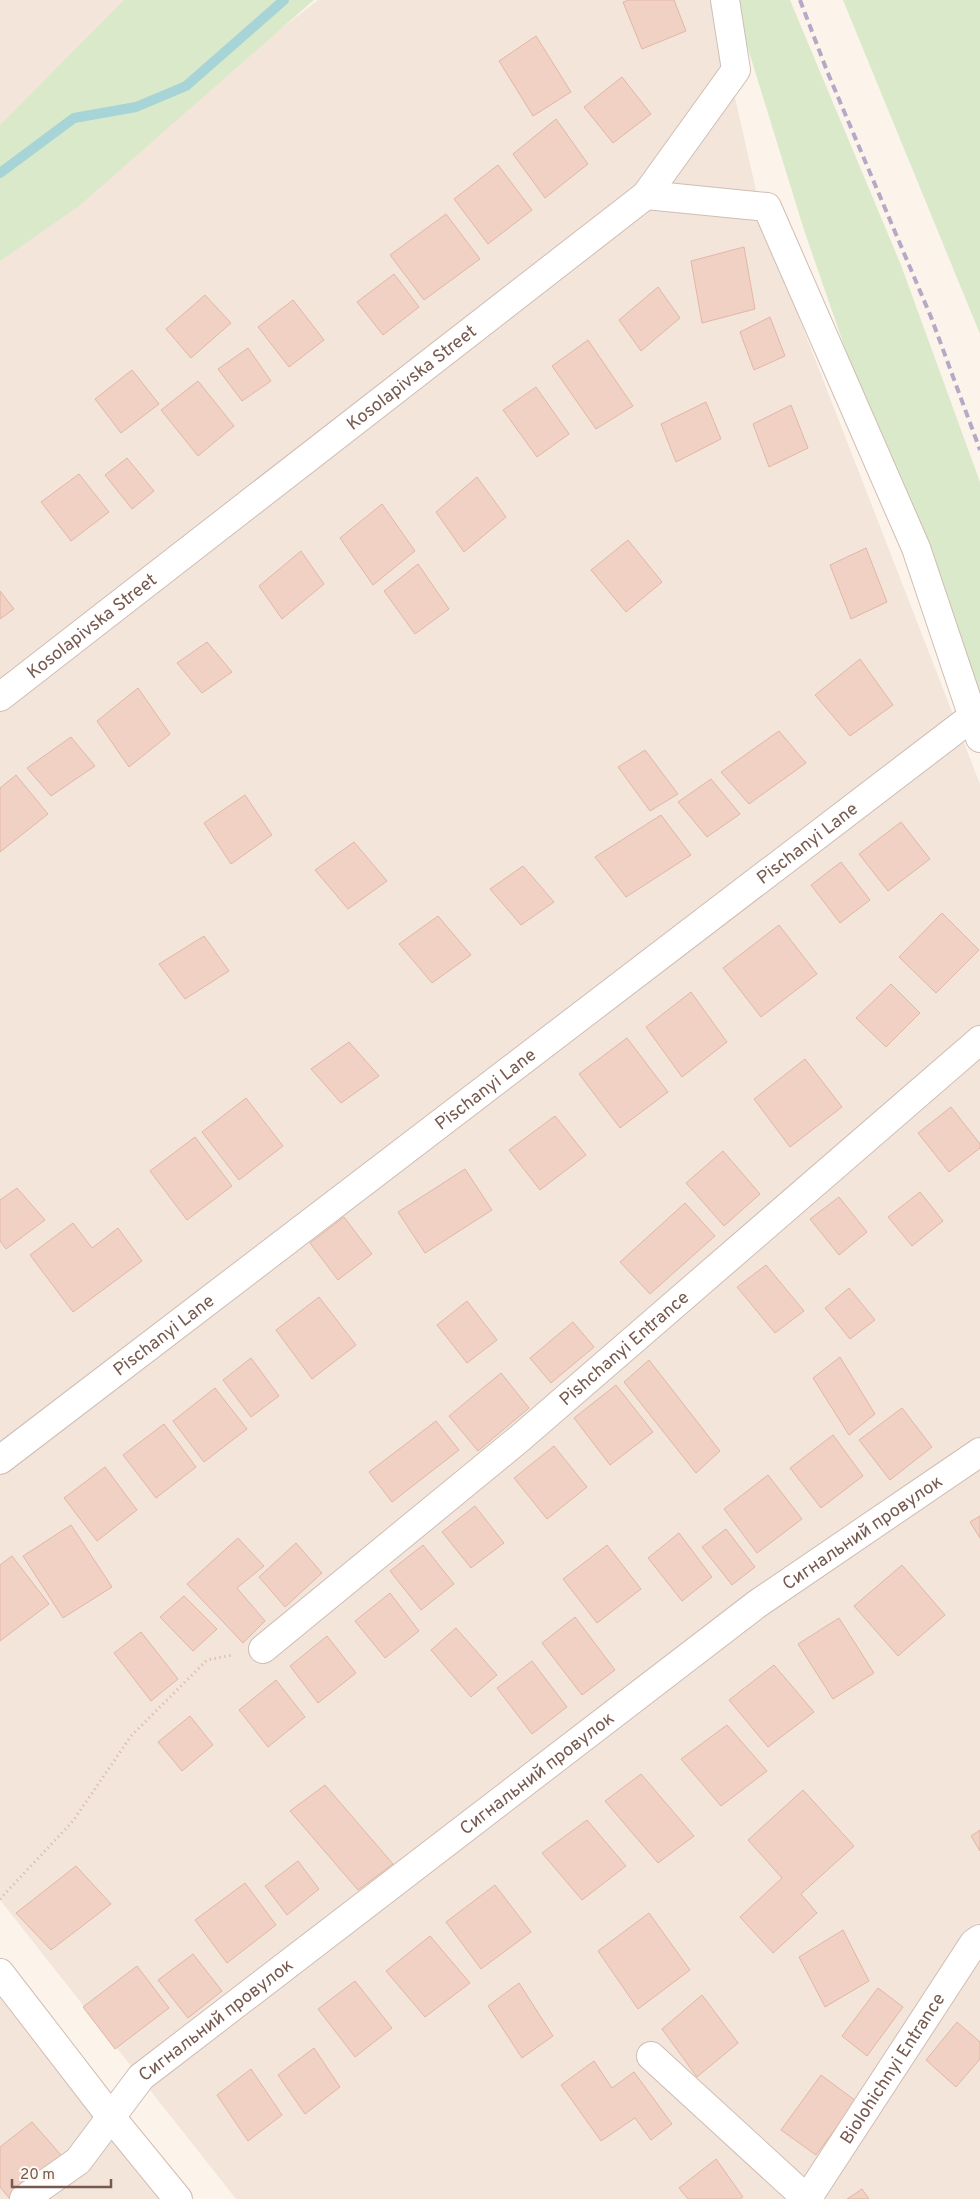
<svg xmlns="http://www.w3.org/2000/svg" width="980" height="2199" font-family="Overpass,sans-serif">
<style>
.residential{fill:#f3e5da}
.green{fill:#dae9ca}
.lines{fill:none;stroke-linecap:round;stroke-linejoin:round}
.stream{stroke:#a7d4d6;stroke-width:10}
.building{fill:#f0d1c4;stroke:#e1b6a6}
.street-casing{stroke:#d0bdb3;stroke-width:30}
.secondary-casing{stroke:#d3bcb1;stroke-width:30}
.path{stroke:#d5b4a7;stroke-width:3;stroke-dasharray:1 4;stroke-linecap:butt}
.street{stroke:#fff;stroke-width:28}
.secondary{stroke:#fff;stroke-width:28}
.rail{stroke:#b5a9c6;stroke-width:4;stroke-dasharray:8 5;stroke-linecap:butt}
.labels{text-anchor:middle;stroke-width:4;stroke-linejoin:round;paint-order:stroke}
.street-label{font-size:18px;fill:#76594f;stroke:#fef8f2}
</style>
<rect width="100%" height="100%" fill="#fcf4eb"/>
<path class="residential" d="M0,0H173L0,148Z
M318,0H713L765,230L980,784V2199H236L0,1900V248Z
M0,1994L164,2199H0Z"/>
<path class="green" d="M124,0H314L79,206L0,261V125Z
M733,0H790L901,265L980,482V738L804,230Z
M843,0H980V334Z"/>
<g class="lines">
<path class="stream" d="M0,173L74,118L136,107L186,86L284,0"/>
</g>
<path class="building" d="M629,0H674L686,31L642,49L623,2Z
M536,36L571,92L533,116L499,61Z
M622,77L651,114L613,143L584,107Z
M556,119L588,164L545,198L513,154Z
M498,165L532,210L488,244L454,199Z
M446,214L480,259L424,300L390,255Z
M744,247L755,309L702,323L691,261Z
M394,274L419,307L383,335L357,302Z
M658,287L680,318L641,351L619,320Z
M205,295L231,323L191,358L166,329Z
M293,300L324,340L289,367L258,327Z
M770,317L785,356L754,370L740,332Z
M588,340L633,406L596,429L552,366Z
M248,348L271,381L242,401L218,369Z
M132,370L159,404L121,433L95,399Z
M198,381L234,426L198,456L161,410Z
M536,387L569,434L537,457L503,410Z
M706,402L721,439L676,462L661,424Z
M791,405L808,448L769,467L753,424Z
M127,458L154,491L132,509L105,475Z
M79,474L109,512L71,541L41,502Z
M477,477L506,517L464,552L436,512Z
M382,504L415,551L373,585L340,538Z
M628,540L662,582L626,612L591,570Z
M866,548L887,602L851,619L830,565Z
M301,551L324,584L282,619L259,586Z
M418,564L449,609L415,634L384,591Z
M0,591L14,609L0,619Z
M207,642L232,672L202,693L177,663Z
M860,659L893,705L850,736L815,695Z
M138,688L170,734L129,767L97,721Z
M779,731L806,763L749,804L721,772Z
M71,737L95,766L51,796L27,768Z
M645,750L678,794L650,811L618,767Z
M16,775L48,814L0,852V788Z
M711,779L740,814L707,837L678,802Z
M245,795L272,835L231,864L204,823Z
M661,815L691,855L626,897L595,857Z
M901,822L930,859L888,891L859,854Z
M354,842L387,881L348,909L315,870Z
M841,862L870,900L840,923L811,885Z
M523,866L554,902L521,925L490,889Z
M942,913L979,950L936,993L899,957Z
M438,916L471,955L432,983L399,944Z
M779,925L817,974L761,1017L723,968Z
M204,936L229,971L185,999L159,964Z
M891,984L920,1013L886,1047L856,1018Z
M691,992L727,1042L682,1077L646,1027Z
M627,1038L668,1092L620,1128L579,1074Z
M349,1042L379,1076L341,1103L311,1069Z
M805,1059L842,1107L790,1147L754,1099Z
M246,1098L283,1146L239,1180L202,1132Z
M951,1107L980,1144V1148L949,1172L918,1133Z
M555,1116L586,1155L540,1190L509,1150Z
M195,1137L232,1186L187,1220L150,1171Z
M723,1151L760,1194L724,1226L686,1183Z
M465,1169L492,1210L425,1253L398,1212Z
M17,1188L45,1220L6,1249L0,1241V1200Z
M920,1192L943,1221L912,1246L888,1217Z
M839,1197L867,1232L839,1255L810,1219Z
M685,1203L715,1236L650,1294L620,1262Z
M344,1217L372,1254L338,1280L310,1243Z
M73,1223L92,1248L118,1228L142,1261L73,1312L30,1255Z
M766,1265L804,1311L775,1333L737,1287Z
M849,1288L875,1320L850,1339L825,1308Z
M319,1297L356,1345L312,1379L276,1330Z
M467,1301L497,1340L467,1363L437,1325Z
M573,1322L594,1347L551,1383L530,1358Z
M840,1357L875,1414L849,1435L813,1378Z
M251,1358L279,1396L251,1417L223,1380Z
M649,1360L720,1451L696,1473L624,1382Z
M501,1373L529,1408L478,1451L449,1416Z
M616,1385L653,1432L610,1465L574,1418Z
M215,1388L247,1429L204,1462L173,1421Z
M902,1408L932,1447L890,1480L859,1440Z
M436,1421L459,1450L392,1502L369,1472Z
M164,1424L196,1467L156,1498L123,1455Z
M833,1435L863,1476L821,1508L790,1468Z
M554,1446L587,1487L547,1519L514,1478Z
M105,1467L137,1510L97,1541L64,1498Z
M768,1475L802,1519L757,1553L724,1509Z
M475,1506L504,1543L471,1568L442,1532Z
M980,1516V1538L970,1522Z
M71,1525L112,1587L63,1618L23,1556Z
M726,1529L755,1567L732,1585L702,1547Z
M679,1533L712,1577L682,1601L648,1558Z
M238,1538L264,1566L237,1588L265,1621L243,1643L187,1584Z
M296,1543L322,1573L285,1607L259,1577Z
M423,1545L454,1584L421,1610L390,1571Z
M607,1545L641,1589L597,1623L563,1579Z
M12,1556L49,1604L0,1641V1565Z
M902,1565L945,1615L898,1656L854,1606Z
M390,1593L419,1631L385,1658L355,1621Z
M184,1596L217,1629L193,1651L160,1617Z
M575,1617L615,1670L582,1695L542,1643Z
M839,1618L874,1673L833,1699L798,1644Z
M456,1628L497,1675L471,1697L431,1650Z
M141,1632L178,1679L151,1701L114,1653Z
M327,1636L356,1673L318,1703L290,1666Z
M532,1661L567,1707L532,1734L497,1688Z
M774,1665L814,1712L768,1747L729,1700Z
M276,1680L305,1717L268,1747L239,1710Z
M190,1716L213,1745L182,1771L158,1742Z
M727,1725L767,1771L721,1806L681,1759Z
M641,1774L694,1836L658,1863L605,1801Z
M325,1785L393,1864L358,1890L290,1811Z
M803,1790L854,1846L801,1894L817,1913L773,1953L740,1917L782,1878L748,1840Z
M587,1820L626,1866L582,1900L542,1853Z
M980,1830V1851L971,1836Z
M298,1861L319,1889L287,1915L265,1886Z
M76,1866L111,1904L51,1950L16,1913Z
M245,1883L276,1925L227,1963L195,1920Z
M495,1885L531,1932L481,1969L446,1922Z
M649,1913L690,1970L638,2009L598,1951Z
M843,1930L869,1981L825,2007L799,1957Z
M430,1936L470,1983L425,2017L386,1971Z
M193,1954L222,1991L188,2018L158,1980Z
M137,1966L169,2008L115,2049L83,2007Z
M355,1981L392,2028L355,2057L318,2009Z
M519,1983L553,2036L522,2058L488,2006Z
M878,1988L903,2007L867,2056L842,2036Z
M702,1995L738,2043L697,2077L662,2029Z
M957,2022L980,2042V2059L956,2087L926,2060Z
M314,2048L340,2087L305,2114L278,2075Z
M594,2061L612,2088L634,2072L672,2124L651,2140L635,2118L601,2141L561,2085Z
M251,2069L282,2115L248,2141L217,2095Z
M821,2075L856,2101L816,2155L781,2130Z
M32,2122L68,2163L10,2199L0,2187V2147Z
M716,2159L743,2197L740,2199H688L679,2188Z
M862,2189L869,2199H847Z"/>
<g class="lines">
<g class="street-casing">
<g id="street">
<path d="M646,195L767,207L916,548L980,738"/>
<path id="s1" d="M0,697L646,195L736,70L725,0"/>
<path id="s2" d="M0,1460L972,717"/>
<path id="s3" d="M263,1649L519,1439L980,1040"/>
<path d="M651,2056L807,2199"/>
<path id="s4" d="M24,2199L78,2161L141,2077L757,1604L980,1452"/>
<path id="s5" d="M807,2199L974,1943L980,1939"/>
</g>
</g>
<g class="secondary-casing">
<path id="secondary" d="M0,1973L111,2117L178,2199"/>
</g>
<path class="path" d="M0,1899L73,1821L131,1736L207,1660L233,1655"/>
<use href="#street" class="street"/>
<use href="#secondary" class="secondary"/>
<path class="rail" d="M800,0L827,71L931,317L980,450"/>
</g>
<g class="labels">
<g class="street-label">
<text dy="6" stroke="none"><textPath href="#s1" startOffset="521">Kosolapivska Street</textPath></text>
<text dy="6" stroke="none"><textPath href="#s1" startOffset="116">Kosolapivska Street</textPath></text>
<text dy="6" stroke="none"><textPath href="#s2" startOffset="1016">Pischanyi Lane</textPath></text>
<text dy="6" stroke="none"><textPath href="#s2" startOffset="611">Pischanyi Lane</textPath></text>
<text dy="6" stroke="none"><textPath href="#s2" startOffset="206">Pischanyi Lane</textPath></text>
<text dy="6" stroke="none"><textPath href="#s3" startOffset="470">Pishchanyi Entrance</textPath></text>
<text dy="6" stroke="none"><textPath href="#s4" startOffset="1075">Сигнальний провулок</textPath></text>
<text dy="6" stroke="none"><textPath href="#s4" startOffset="670">Сигнальний провулок</textPath></text>
<text dy="6" stroke="none"><textPath href="#s4" startOffset="265">Сигнальний провулок</textPath></text>
<text dy="6" stroke="none"><textPath href="#s5" startOffset="156">Biolohichnyi Entrance</textPath></text>
</g>
</g>
<path d="M12 2179v8h99v-8" fill="none" stroke="#76594f" stroke-width="2.5"/>
<text x="20" y="2179" font-size="15" fill="#76594f" stroke="#fef8f2" stroke-width="4" paint-order="stroke">20 m</text>
</svg>
